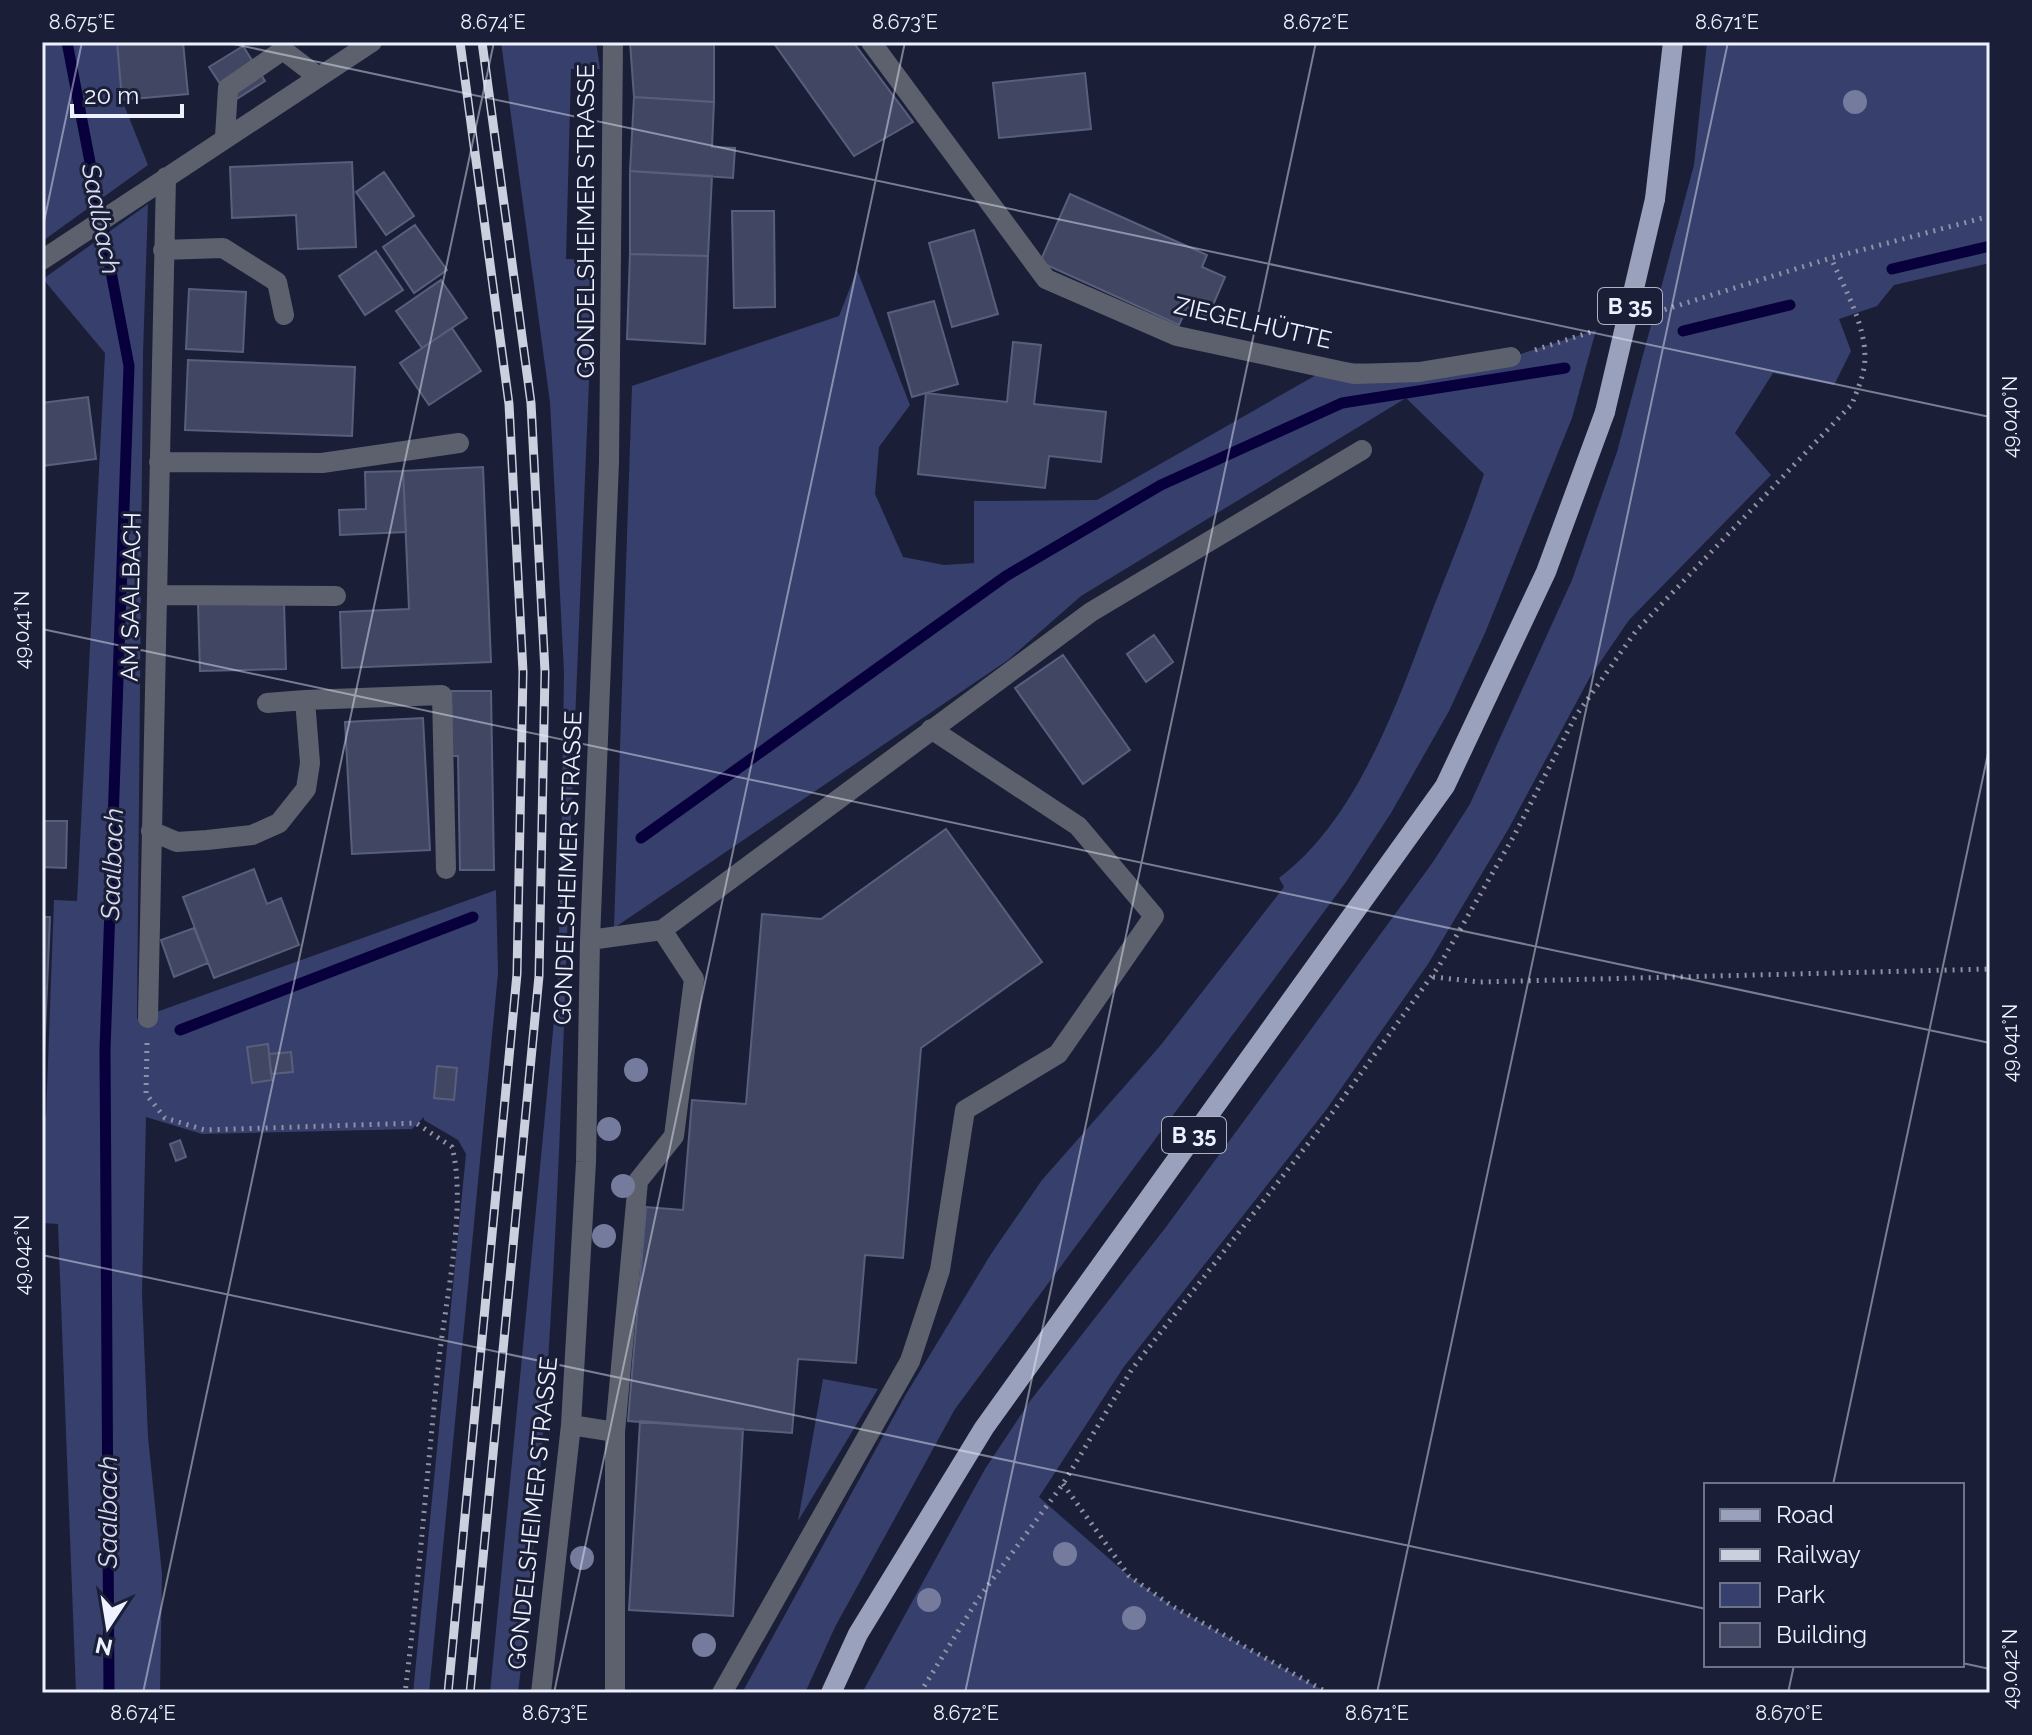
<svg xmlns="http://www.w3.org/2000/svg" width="2032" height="1735" font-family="Raleway,sans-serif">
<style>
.green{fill:#373f6d}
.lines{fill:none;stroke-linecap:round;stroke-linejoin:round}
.stream{stroke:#08003c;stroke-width:11}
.building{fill:#414763;stroke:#585f7c;stroke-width:2}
.path{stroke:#8e92a4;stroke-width:5;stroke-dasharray:2 6;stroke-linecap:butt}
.minor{stroke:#5d616e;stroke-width:20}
.major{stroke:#9aa1bc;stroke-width:20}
.rail-casing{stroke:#cbcfde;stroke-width:9}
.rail{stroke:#1a1f37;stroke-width:6;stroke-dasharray:18;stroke-linecap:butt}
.major-bridge{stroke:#9aa1bc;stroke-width:20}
.tree{fill:#747b9c}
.ticks{fill:none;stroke:#eef1ff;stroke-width:2;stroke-opacity:0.45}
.labels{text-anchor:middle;stroke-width:6;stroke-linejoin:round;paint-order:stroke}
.shield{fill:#1a1f37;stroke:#aeb2c3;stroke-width:2}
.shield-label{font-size:22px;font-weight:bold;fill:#eef1ff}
.street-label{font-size:24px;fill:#eef1ff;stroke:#1a1f37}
.water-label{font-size:26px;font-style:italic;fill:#d7dcf0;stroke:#1a1f37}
.neatline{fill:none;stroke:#eef1ff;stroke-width:3}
.ticks-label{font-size:20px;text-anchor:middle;fill:#eef1ff}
</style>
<rect width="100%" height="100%" fill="#1a1f37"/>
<path class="green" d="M42,42H117L122,100L148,165L44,240Z
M501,42H596L600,69H571L566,259L594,260L569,868L561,872L564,672L550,402Z
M1707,42H1990V263L1894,285L1877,306L1839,319L1851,351L1834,385L1773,373L1735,433L1771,475L1629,620L1590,677L1509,828L1428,964L1326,1110L1123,1368L1039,1497L1129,1576L1172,1606L1328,1693H862L985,1469L1030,1401L1166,1227L1296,1050L1433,862L1470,804L1572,580L1617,452L1694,165Z
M148,204L143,353L137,1019L496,890L498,973L429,1693H413L466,1154L458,1140L424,1120V1117L412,1129L202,1134L146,1117L142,1294L148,1437L162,1574L160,1693H76L58,1224L42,1223V1116H46L54,900L77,901L105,353L43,279Z
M857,270L910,405L879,447L875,494L903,557L944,565L974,563V501L1097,500L1339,362L1402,366L1511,357L1596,330L1572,418L1485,633L1449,711L1391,813L1346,882L955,1409L835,1627L805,1693H742L905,1396L991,1254L1042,1180L1160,1046L1284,887L1279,878C1358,819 1398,701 1432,611C1450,565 1469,520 1484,474L1406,398L1081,596L1008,660L614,928L632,386L839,316Z
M569,878C560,1150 551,1422 518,1693H490L558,978L560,886L561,881Z
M823,1379L878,1389L798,1521Z"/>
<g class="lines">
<path class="stream" d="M67,42L129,366L105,1050L109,1693
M1892,269L1990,246
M1683,331L1790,305
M641,838L1006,576L1161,485L1342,403L1565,368
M180,1030L473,917"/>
</g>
<path class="building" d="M117,42H183L188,94L122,100Z
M630,42H714V102L634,97Z
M773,42H853L913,122L854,156Z
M243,46L265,81L232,102L209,67Z
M1085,73L1091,129L999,138L993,83Z
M634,97L714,102L712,147L735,148L733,178L630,171Z
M352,162L356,247L298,249L296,215L232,218L230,167Z
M630,171L712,176L708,256L630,254Z
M384,172L414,216L386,235L356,192Z
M1070,194L1207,255L1202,267L1225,277L1208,317L1187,307L1179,325L1040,262Z
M732,211H774L775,307L734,308Z
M415,225L447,270L414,293L383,247Z
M974,230L998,314L952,327L929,243Z
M376,251L403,290L365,315L339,276Z
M630,254L708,256L705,344L627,339Z
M441,280L467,318L422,348L396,311Z
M189,289L246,292L243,352L186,349Z
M934,301L958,384L912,397L888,313Z
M452,328L481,371L429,405L400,363Z
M1013,342L1041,345L1034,404L1106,412L1101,462L1049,456L1045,488L918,474L926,393L1007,402Z
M188,360L355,367L352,436L185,430Z
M88,397L96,459L42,466V403Z
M483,467L491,662L342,668L340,612L409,609L403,471Z
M403,471L406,532L340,535L339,510L366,509L365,472Z
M284,602L286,669L200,671L198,604Z
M1154,635L1173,662L1146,682L1127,654Z
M1063,655L1130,750L1083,784L1015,688Z
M451,691H491L494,870H460L458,756H452Z
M423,718L430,850L352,854L345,722Z
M42,821H67L66,868L42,867Z
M946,829L1042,962L921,1048L903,1258L865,1255L856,1363L798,1359L792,1433L628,1421L646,1207L683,1210L692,1100L746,1104L762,914L821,919Z
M254,869L267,904L281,898L299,945L214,978L183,897Z
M42,917H50L47,988H42Z
M194,928L208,963L174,977L161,940Z
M42,988H47L43,1078H42Z
M268,1044L272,1080L252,1083L247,1047Z
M291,1052L293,1072L271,1074L269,1054Z
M437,1066L457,1068L454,1100L434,1098Z
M180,1140L186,1157L176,1161L170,1144Z
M640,1421L743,1429L733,1616L629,1610Z"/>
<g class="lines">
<path class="path" d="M1657,312L1831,258L1990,216
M1535,350L1594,331
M1433,977L1480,982L1990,969
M147,1043L146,1094L165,1118L205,1130L416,1123L452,1147C467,1204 446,1298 439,1359C427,1470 419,1582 405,1693
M1063,1484L1129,1576L1172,1606L1328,1693
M920,1693L978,1599L1063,1484L1132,1369L1332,1113L1439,966L1515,834L1575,717L1636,631L1852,404C1856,393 1862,380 1864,368C1870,332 1845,290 1831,258"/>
<path class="minor" d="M871,42L1046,279L1177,336L1354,374L1419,372L1511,357
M225,137L228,88L283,50L317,76
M163,250L223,248L277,282L284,315
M42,260L372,42
M159,462L322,463L459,443
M157,595L336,596
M267,703L305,700
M151,831L177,842L207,840L252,835L279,823L306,789L310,763L305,700L442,695L446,869
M590,940L662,930L1091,612L1362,450
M148,1018L166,177
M571,1425L615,1432L638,1181L674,1136L694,979L662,930
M541,1693L571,1425L586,1162L590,940L609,462L613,42
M615,1693V1432
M722,1693L910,1361L940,1270L965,1110L1058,1054L1154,916L1078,826L931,729"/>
<path class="major" d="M1655,199L1673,42
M831,1693L858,1634L984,1428L1445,786L1546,572L1605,412"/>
<g class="rail-casing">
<path id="rail" d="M448,1693L517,974L523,672L509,404L460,42
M470,1693L539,976L545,672L531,403L482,42"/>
</g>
<use href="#rail" class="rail"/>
<path class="major-bridge" d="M1605,412L1655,199"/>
</g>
<g class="tree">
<circle cx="1855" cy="102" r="12"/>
<circle cx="636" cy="1070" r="12"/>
<circle cx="609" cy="1129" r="12"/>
<circle cx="623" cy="1186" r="12"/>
<circle cx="604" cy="1236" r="12"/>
<circle cx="1065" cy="1554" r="12"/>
<circle cx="582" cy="1558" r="12"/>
<circle cx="929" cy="1600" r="12"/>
<circle cx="1134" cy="1618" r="12"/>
<circle cx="704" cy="1645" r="12"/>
</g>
<path class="ticks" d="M224,42L1990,417M42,231L82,42M42,629L1990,1043M42,1255L1706,1609M1833,1485L1990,744M1962,1663L1990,1669M143,1693L494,42M554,1693L905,42M965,1693L1316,42M1377,1693L1728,42M1788,1693L1794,1665"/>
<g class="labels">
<g class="shield">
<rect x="1598" y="288" width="64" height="36" rx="6"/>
<rect x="1162" y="1117" width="64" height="36" rx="6"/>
</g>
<g class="shield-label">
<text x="1630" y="314">B 35</text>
<text x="1194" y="1143">B 35</text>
</g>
<g class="street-label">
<text transform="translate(586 221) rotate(-90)" y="8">GONDELSHEIMER STRASSE</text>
<text transform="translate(1253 323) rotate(13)" y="8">ZIEGELHÜTTE</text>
<text transform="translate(131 597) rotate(-89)" y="8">AM SAALBACH</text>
<text transform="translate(568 868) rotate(-88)" y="8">GONDELSHEIMER STRASSE</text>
<text transform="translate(533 1513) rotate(-84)" y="8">GONDELSHEIMER STRASSE</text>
</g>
<g class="water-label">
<text transform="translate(101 219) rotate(79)" y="9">Saalbach</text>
<text transform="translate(112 864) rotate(-88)" y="9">Saalbach</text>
<text transform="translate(108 1512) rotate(-90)" y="9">Saalbach</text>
</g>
</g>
<rect width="2032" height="1735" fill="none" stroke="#1a1f37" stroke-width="88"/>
<rect x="1704" y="1483" width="260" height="184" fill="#1a1f37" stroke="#6f7387" stroke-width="2"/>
<rect x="1720" y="1509" width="40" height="12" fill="#9aa1bc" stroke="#6f7387" stroke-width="2"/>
<text x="1776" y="1523" font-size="24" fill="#eef1ff">Road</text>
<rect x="1720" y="1549" width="40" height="12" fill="#cbcfde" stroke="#6f7387" stroke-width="2"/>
<text x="1776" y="1563" font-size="24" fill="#eef1ff">Railway</text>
<rect x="1720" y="1583" width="40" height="24" fill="#373f6d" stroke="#6f7387" stroke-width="2"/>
<text x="1776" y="1603" font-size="24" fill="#eef1ff">Park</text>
<rect x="1720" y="1623" width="40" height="24" fill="#414763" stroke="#6f7387" stroke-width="2"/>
<text x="1776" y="1643" font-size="24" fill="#eef1ff">Building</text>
<g transform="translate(108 1627) rotate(192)" stroke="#1a1f37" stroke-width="6" paint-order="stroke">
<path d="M0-6L14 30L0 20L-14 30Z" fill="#eef1ff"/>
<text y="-12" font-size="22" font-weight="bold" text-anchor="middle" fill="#eef1ff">N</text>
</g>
<path d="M72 104v12h110v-12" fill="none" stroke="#eef1ff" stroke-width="4"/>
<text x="84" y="104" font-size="24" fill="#eef1ff" stroke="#1a1f37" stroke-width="6" paint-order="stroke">20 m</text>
<rect x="44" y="44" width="1944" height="1647" class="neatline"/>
<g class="ticks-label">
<text x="82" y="29">8.675°E</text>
<text x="493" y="29">8.674°E</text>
<text x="905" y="29">8.673°E</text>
<text x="1316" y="29">8.672°E</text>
<text x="1727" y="29">8.671°E</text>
<text transform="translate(2010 417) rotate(-90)" y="7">49.040°N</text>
<text transform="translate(22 630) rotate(-90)" y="7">49.041°N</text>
<text transform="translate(2010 1043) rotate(-90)" y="7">49.041°N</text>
<text transform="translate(22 1255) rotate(-90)" y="7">49.042°N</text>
<text transform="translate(2010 1669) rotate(-90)" y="7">49.042°N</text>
<text x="143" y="1720">8.674°E</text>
<text x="555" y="1720">8.673°E</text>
<text x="966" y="1720">8.672°E</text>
<text x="1377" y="1720">8.671°E</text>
<text x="1789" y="1720">8.670°E</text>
</g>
</svg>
